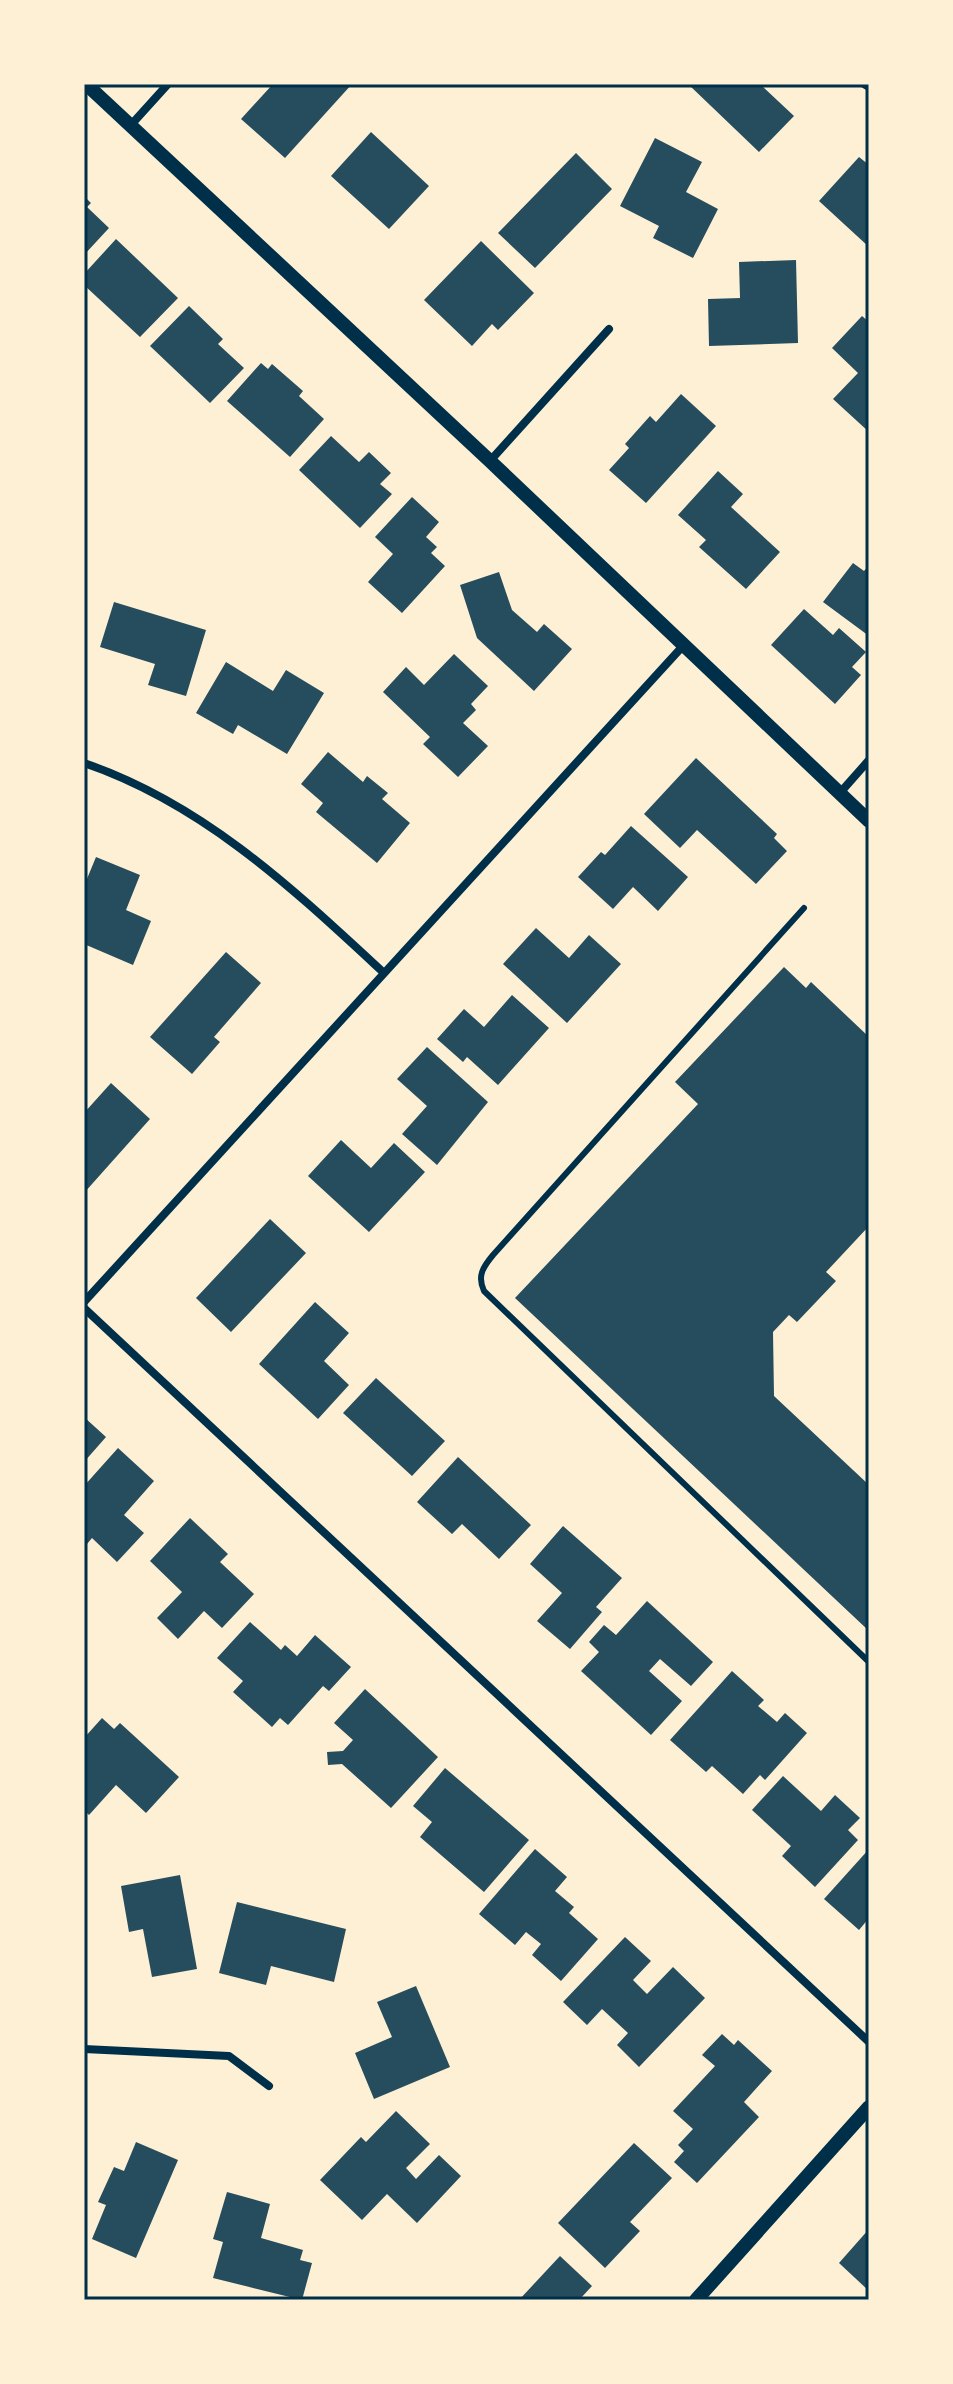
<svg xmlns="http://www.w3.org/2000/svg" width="953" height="2384" font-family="Manrope,sans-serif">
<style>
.building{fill:#264d5e}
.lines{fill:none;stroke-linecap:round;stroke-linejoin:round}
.service{stroke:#003049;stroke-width:6}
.minor{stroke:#003049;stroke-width:8}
.tertiary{stroke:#003049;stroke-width:14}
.neatline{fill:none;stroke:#003049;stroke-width:3}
</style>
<rect width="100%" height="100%" fill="#fdf0d5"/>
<path class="building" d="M273,84H352L285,158L241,119Z
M688,84H760L794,116L759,152Z
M371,132L429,186L389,229L331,176Z
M655,138L702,162L686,192L718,209L693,258L653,238L659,226L620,206Z
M576,153L612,189L535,268L498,233Z
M859,157L869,165V247L819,201Z
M84,196L91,203L87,207L109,228L84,255Z
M116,239L178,298L140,337L84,285V274Z
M481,241L534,293L498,330L492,324L472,346L424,300Z
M796,260L798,343L709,346L708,299L740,298L739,262Z
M189,306L223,339L218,344L244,368L210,403L150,346Z
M862,316L869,322V432L833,399L858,373L832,348Z
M261,363L268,369L272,364L303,391L299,396L324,419L290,457L227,401Z
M681,394L716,426L646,503L609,470L629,448L625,444L650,416L656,422Z
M331,436L359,462L369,452L391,473L380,484L392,494L360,528L299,470Z
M718,471L743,494L731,507L780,552L746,589L699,547L706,540L678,515Z
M412,497L439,522L426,537L437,547L431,553L445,566L402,613L368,582L393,554L375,537Z
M853,563L864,571L869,565V636L823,602Z
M499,572L512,610L537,632L544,624L572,649L534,691L477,638L460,585Z
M114,602L206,630L186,696L148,685L155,664L100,647Z
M804,609L833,635L839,628L866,652L852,667L861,675L835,704L771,645Z
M454,654L488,686L471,704L476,710L463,723L488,746L458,777L423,744L430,737L383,692L406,667L424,685Z
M226,662L273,691L286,670L324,693L287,754L238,725L233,734L196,713Z
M328,752L363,782L367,776L388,793L382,799L410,823L377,863L316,812L323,803L301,784Z
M696,758L777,834L774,838L787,851L756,884L697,830L680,848L644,814Z
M631,826L688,877L658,911L633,887L613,909L578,877L601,852L605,855Z
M96,857L140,875L126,910L151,921L133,965L84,944V886Z
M536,928L569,958L589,935L621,964L567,1023L503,964Z
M226,952L261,983L214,1037L220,1042L192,1074L150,1037Z
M784,967L806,988L811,982L869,1037V1226L826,1272L836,1281L797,1322L789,1315L773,1332L774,1396L869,1485V1631L515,1298L698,1104L675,1082Z
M512,995L549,1028L498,1085L467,1057L463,1062L437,1039L464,1009L484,1027Z
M427,1047L488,1102L437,1165L402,1134L427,1106L397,1079Z
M111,1083L150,1119L84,1193V1113Z
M341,1140L371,1168L394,1143L425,1172L369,1232L308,1176Z
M270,1219L306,1253L231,1332L196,1298Z
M315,1302L349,1333L324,1361L349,1385L318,1419L259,1364Z
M376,1378L445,1441L412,1476L343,1413Z
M84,1417L106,1437L84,1462Z
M118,1448L154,1481L124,1515L144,1533L117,1562L92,1538L87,1544L84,1541V1486Z
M458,1457L531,1525L499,1559L462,1524L452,1534L417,1502Z
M190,1518L228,1554L220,1562L254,1594L222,1628L204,1611L178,1639L157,1618L182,1592L150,1561Z
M563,1526L622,1578L596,1607L602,1612L570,1649L537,1621L562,1593L530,1564Z
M647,1601L713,1662L691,1686L660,1659L649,1671L682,1701L651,1735L581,1671L599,1652L589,1642L604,1625L616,1635Z
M250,1622L281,1650L285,1645L297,1656L315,1635L351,1667L329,1691L323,1686L288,1725L280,1718L272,1727L233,1692L243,1681L217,1658Z
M732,1671L764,1700L758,1706L777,1722L785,1713L807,1733L765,1780L760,1775L743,1794L712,1766L706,1772L670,1740Z
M365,1689L438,1757L391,1808L342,1764L328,1765L327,1752L343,1751L353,1740L334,1723Z
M102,1718L114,1729L120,1723L179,1777L146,1813L116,1785L89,1815L84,1810V1738Z
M445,1768L529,1840L484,1892L420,1837L432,1822L413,1806Z
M783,1776L821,1811L835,1795L860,1818L848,1830L858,1840L815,1887L782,1856L791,1846L752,1810Z
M535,1849L567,1877L555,1891L574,1907L569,1913L598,1939L561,1981L532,1955L541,1944L526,1932L515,1945L479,1914Z
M869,1849V1918L859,1930L824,1899Z
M180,1875L197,1969L152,1977L143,1929L129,1932L121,1886Z
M237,1902L346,1929L334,1982L271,1966L266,1985L219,1973Z
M625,1937L651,1961L633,1980L647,1994L673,1967L705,1998L639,2067L617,2045L628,2033L602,2009L587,2025L563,2002Z
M416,1986L450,2067L374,2099L355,2053L392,2037L377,2002Z
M722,2034L734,2045L738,2040L772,2071L744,2102L759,2117L697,2183L674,2162L684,2151L678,2145L693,2129L673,2111L715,2066L702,2055Z
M396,2111L430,2144L406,2168L416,2179L439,2155L461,2176L417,2223L387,2194L362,2220L320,2180L361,2137L366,2142Z
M136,2142L178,2160L136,2258L92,2239L106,2205L98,2202L114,2167L124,2171Z
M634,2143L672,2178L630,2222L640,2231L605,2268L558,2223Z
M227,2192L270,2204L261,2238L303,2250L300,2260L312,2263L302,2300L213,2278L223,2242L213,2239Z
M869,2229V2291L839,2263Z
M560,2256L592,2286L579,2300H519Z"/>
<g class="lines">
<path class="service" d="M804,908L493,1255C483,1267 477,1276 484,1291L869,1662"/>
<path class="minor" d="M864,84L869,87
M130,126L168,84
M490,461L609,329
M84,763C204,804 293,889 384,973
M839,794L869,760
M84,1302L682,647
M84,1308L869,2042
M84,2049L229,2056L269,2086"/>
<path class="tertiary" d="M86,84L490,461L869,821
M696,2300L869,2107"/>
</g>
<rect width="953" height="2384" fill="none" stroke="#fdf0d5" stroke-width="172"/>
<rect x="86" y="86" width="781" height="2212" class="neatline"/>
</svg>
